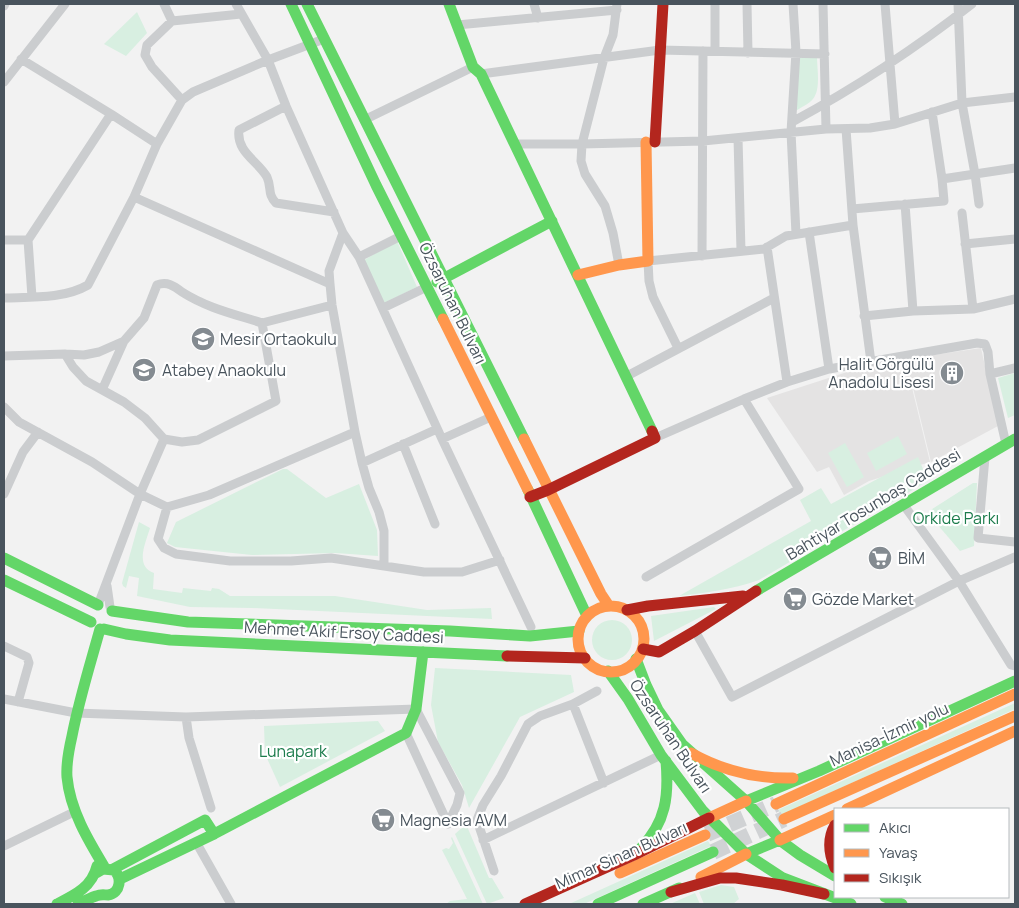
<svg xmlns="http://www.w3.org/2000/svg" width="1019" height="908" font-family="Manrope,sans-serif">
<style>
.education{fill:#e4e3e3}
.green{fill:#d8efe1}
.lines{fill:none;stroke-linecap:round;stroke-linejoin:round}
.highway-tunnel{stroke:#d0d2d4;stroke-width:16;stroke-dasharray:16 8;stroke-linecap:butt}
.street{stroke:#cbcdcf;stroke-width:9}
.fast{stroke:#63d668;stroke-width:11}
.slow{stroke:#ff974d;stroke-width:11}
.jam{stroke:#b3261e;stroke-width:11}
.labels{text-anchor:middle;stroke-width:4.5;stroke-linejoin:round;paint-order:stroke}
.street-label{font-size:16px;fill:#49545d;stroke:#fff}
.poi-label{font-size:16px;fill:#49545d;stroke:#fff;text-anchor:start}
.park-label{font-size:16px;fill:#1c7c4c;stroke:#fff}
</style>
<rect width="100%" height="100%" fill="#f2f2f2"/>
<path class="education" d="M981,348L998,426L931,462L906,359Z
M905,359L930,462L869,481L844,495L829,467L817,472L767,398L844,373Z"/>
<path class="green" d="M137,12L147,33L126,56L104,44Z
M817,57C817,69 821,89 813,99C809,104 801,107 796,111L799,58Z
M397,241L417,287L384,303L364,260Z
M1015,373V415L1008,418L998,378Z
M898,436L907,454L876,471L867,453Z
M845,443L864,477L847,487L828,453Z
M918,457L928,481L759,580C733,589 706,593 679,596L811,521L800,500L821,488L831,504Z
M283,469H287L326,498L359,484L377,530L378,556L335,553L252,555L175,547L167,543L176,522Z
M973,483H977L974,546L960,551L931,517L929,511Z
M139,522L150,528C146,542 134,566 154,573L153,589L182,593L183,588L211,591L212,588L219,589L230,596H335L427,610L491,608L492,619L252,608L190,607L137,596L139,578L129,576L126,588L123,586L122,583Z
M714,607L716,609L654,641L651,616Z
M592 640a20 20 0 1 1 40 0a20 20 0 1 1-40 0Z
M435,668L571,675L574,692L520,717L469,808L462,785L438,742L431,705Z
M1015,703V709L781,815L778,810Z
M378,721L385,731L280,787L265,754L264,726Z
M466,824L489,878H492L504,898L487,904L455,834Z
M452,837L483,904H446L450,901L467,899L442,850L446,848L449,849L453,843L451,838Z
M708,841L711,846L584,904H569Z
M721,885L734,887L739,899L733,904H704L699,892Z
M695,893L700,904H670Z"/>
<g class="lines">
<path class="highway-tunnel" d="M707,834L776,804
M713,852L784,819"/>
<path class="street" d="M164,4L172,21
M534,4L538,18
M617,4L613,35L604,58L582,144L581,161L585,174L605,206L613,233L619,265
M715,4V51
M747,4L748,53
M793,4L796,52L791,132L796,234
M823,4L826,129
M885,4L895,124
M958,4L962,103L975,174L979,204
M4,6L5,4
M457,25L617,10
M21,59L111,114L157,144
M481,74L660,50L825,54
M4,82L65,4
M182,100L152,67L145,55L147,45L172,21L241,14
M286,106L239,130C236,152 258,161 267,177C272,188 267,194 276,203L334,212
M364,120L473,67
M792,122C855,88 916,48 972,4
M846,129L853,225L871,362
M738,138L741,251
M515,144H582L703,141L826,129L870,128L895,124L962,103L1015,97
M942,179L1015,168
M134,197L330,284
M905,204L913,311
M852,209L944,201L942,179L932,112
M962,213L973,309
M809,232L829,369
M343,233L359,257L442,439L531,627
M4,240H28
M965,244L1015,239
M767,247L787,382
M702,256L703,51
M359,257L401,236
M32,297L28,240L111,114
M4,298C32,297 64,299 88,285L134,197L157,144L182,100L193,92L268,60L324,39
M383,308L427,287
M864,316L913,311L973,309L1015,299
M262,323L332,305
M678,348L653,297L649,281L648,261L764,249L786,236L853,225
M4,356L65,354L84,355L99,352L124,341L144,318L157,285C167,281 174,286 182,292C207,308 234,314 262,323L276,401L198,440L182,442L164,439L145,418L124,402L86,381L73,367L65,354
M990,374L1015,368
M627,376L774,298
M102,390L124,341
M4,407L19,422L92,462L140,494L167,507L209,495L355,432L332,305L330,284L329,271L343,233L286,106L268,60L236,4
M355,432L362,463L369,488L379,512L384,531V565
M655,438L744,399L787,382L829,369L977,343L985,344L988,352L990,374L1006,444
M442,439L491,417
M403,444L435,524
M985,457L978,538L1015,542
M362,463L437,429
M4,494L23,452L38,432
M903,504L959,581L1011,665L1015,666
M167,507L158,539L164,548L176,554L230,561H291L331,558L424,572H462L500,560
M646,577L799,489L744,399
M107,586L110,607
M98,605L140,494L164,439
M695,631L732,697L959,581L1015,557
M4,646L27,657L29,663L18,702
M4,699L76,713L186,717L416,709L460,793L457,805L448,824
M573,704L604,783
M186,717L189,738L211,808
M406,733L448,824
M483,840L661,755
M196,842L231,904
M4,846L76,811
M494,871L477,820L483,805L501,776L528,724L540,716L573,704L597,691"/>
<path class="fast" d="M291,4L376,185L443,319
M307,4L524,439
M449,4L473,67L481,74L652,431
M437,282L552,221
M528,490L587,616
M4,558L98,605
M4,580L91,622
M756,591L1015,439
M112,611L188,622L450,631L530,636L579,631
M100,629C90,665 79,700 72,736C69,749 66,764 67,777C70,810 88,840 105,868
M104,629L126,634L170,640L507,656
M636,659L646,685L658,710L682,744L746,801L781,841L800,855L835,876
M608,671L628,699L661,755L703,811L746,854L783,878L851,904
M746,801L819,771L1015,681
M641,848C666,822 669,796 666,761
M746,854L780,840
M113,869L205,820L214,834
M120,879L214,834L406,733L416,709L423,652
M885,897L902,904
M885,897L890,899
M57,904C75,895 92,887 97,866
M78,904C84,901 90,898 96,896C101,894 104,895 108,895C121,893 122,877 114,870L103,869L96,873
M598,904L713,852
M643,904L679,888"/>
<path class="slow" d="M578,275L619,265L648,261L646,142
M443,319L528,490
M524,439L601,594L609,606
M578 639a33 33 0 1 1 66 0a33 33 0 1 1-66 0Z
M691,753C723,771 756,779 793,778
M776,804L1015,694
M847,809L1015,731
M709,818L746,801
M784,819L1015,716
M780,840L835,815
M620,873L705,835
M701,877L746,854"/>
<path class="jam" d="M655,142L663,4
M530,497L548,490L655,438L652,431
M627,610L648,606L743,596
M643,649L659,652L695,631L756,591
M507,656L585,658
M835,825C827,839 829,854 835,868
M671,892L720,878H736L782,885L824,894
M525,904L634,855L709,818"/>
</g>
<defs>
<g id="school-disc" transform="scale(1.25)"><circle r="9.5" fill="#848b91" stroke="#fff"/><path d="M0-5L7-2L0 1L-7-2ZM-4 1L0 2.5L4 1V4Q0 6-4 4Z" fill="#fff"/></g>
<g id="building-disc" transform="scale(1.25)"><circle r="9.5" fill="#848b91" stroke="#fff"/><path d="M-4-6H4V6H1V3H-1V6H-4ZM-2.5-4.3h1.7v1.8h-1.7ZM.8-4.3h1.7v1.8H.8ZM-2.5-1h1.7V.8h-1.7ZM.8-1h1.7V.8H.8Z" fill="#fff"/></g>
<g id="supermarket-disc" transform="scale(1.25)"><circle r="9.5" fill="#848b91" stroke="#fff"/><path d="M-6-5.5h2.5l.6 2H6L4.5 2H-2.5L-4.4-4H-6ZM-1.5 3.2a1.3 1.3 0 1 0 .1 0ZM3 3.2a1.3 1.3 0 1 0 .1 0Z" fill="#fff"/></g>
</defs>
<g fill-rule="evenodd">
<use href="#school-disc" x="203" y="339"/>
<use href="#school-disc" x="144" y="370"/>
<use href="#building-disc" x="952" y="373"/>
<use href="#supermarket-disc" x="880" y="558"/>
<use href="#supermarket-disc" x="795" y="599"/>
<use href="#supermarket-disc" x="383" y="820"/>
</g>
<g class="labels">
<g class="street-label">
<text transform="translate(453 303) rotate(64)" y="6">Özsaruhan Bulvarı</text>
<text transform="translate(873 504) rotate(-31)" y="6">Bahtiyar Tosunbaş Caddesi</text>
<text transform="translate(344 632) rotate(3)" y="6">Mehmet Akif Ersoy Caddesi</text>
<text transform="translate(889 734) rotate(-25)" y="6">Manisa-İzmir yolu</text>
<text transform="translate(671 736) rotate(56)" y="6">Özsaruhan Bulvarı</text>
<text transform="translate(621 855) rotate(-24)" y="6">Mimar Sinan Bulvarı</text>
</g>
<g class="poi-label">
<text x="220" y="345">Mesir Ortaokulu</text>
<text x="934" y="370" text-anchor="end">Halit Görgülü<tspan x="934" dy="18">Anadolu Lisesi</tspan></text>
<text x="162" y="376">Atabey Anaokulu</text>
<text x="898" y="564">BİM</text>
<text x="812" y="605">Gözde Market</text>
<text x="400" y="826">Magnesia AVM</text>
</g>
<g class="park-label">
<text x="956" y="524">Orkide Parkı</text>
<text x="293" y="757">Lunapark</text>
</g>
</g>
<rect width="1019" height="908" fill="none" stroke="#49545d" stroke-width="10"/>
<rect x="834" y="808" width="175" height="90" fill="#ffffff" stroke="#b6bbbe"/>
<rect x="844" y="824" width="25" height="8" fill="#63d668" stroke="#b6bbbe"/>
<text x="879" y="833" font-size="15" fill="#49545d">Akıcı</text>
<rect x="844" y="849" width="25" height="8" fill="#ff974d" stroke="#b6bbbe"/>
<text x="879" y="858" font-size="15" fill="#49545d">Yavaş</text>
<rect x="844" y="874" width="25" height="8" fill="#b3261e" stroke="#b6bbbe"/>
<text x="879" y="883" font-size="15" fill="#49545d">Sıkışık</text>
</svg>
